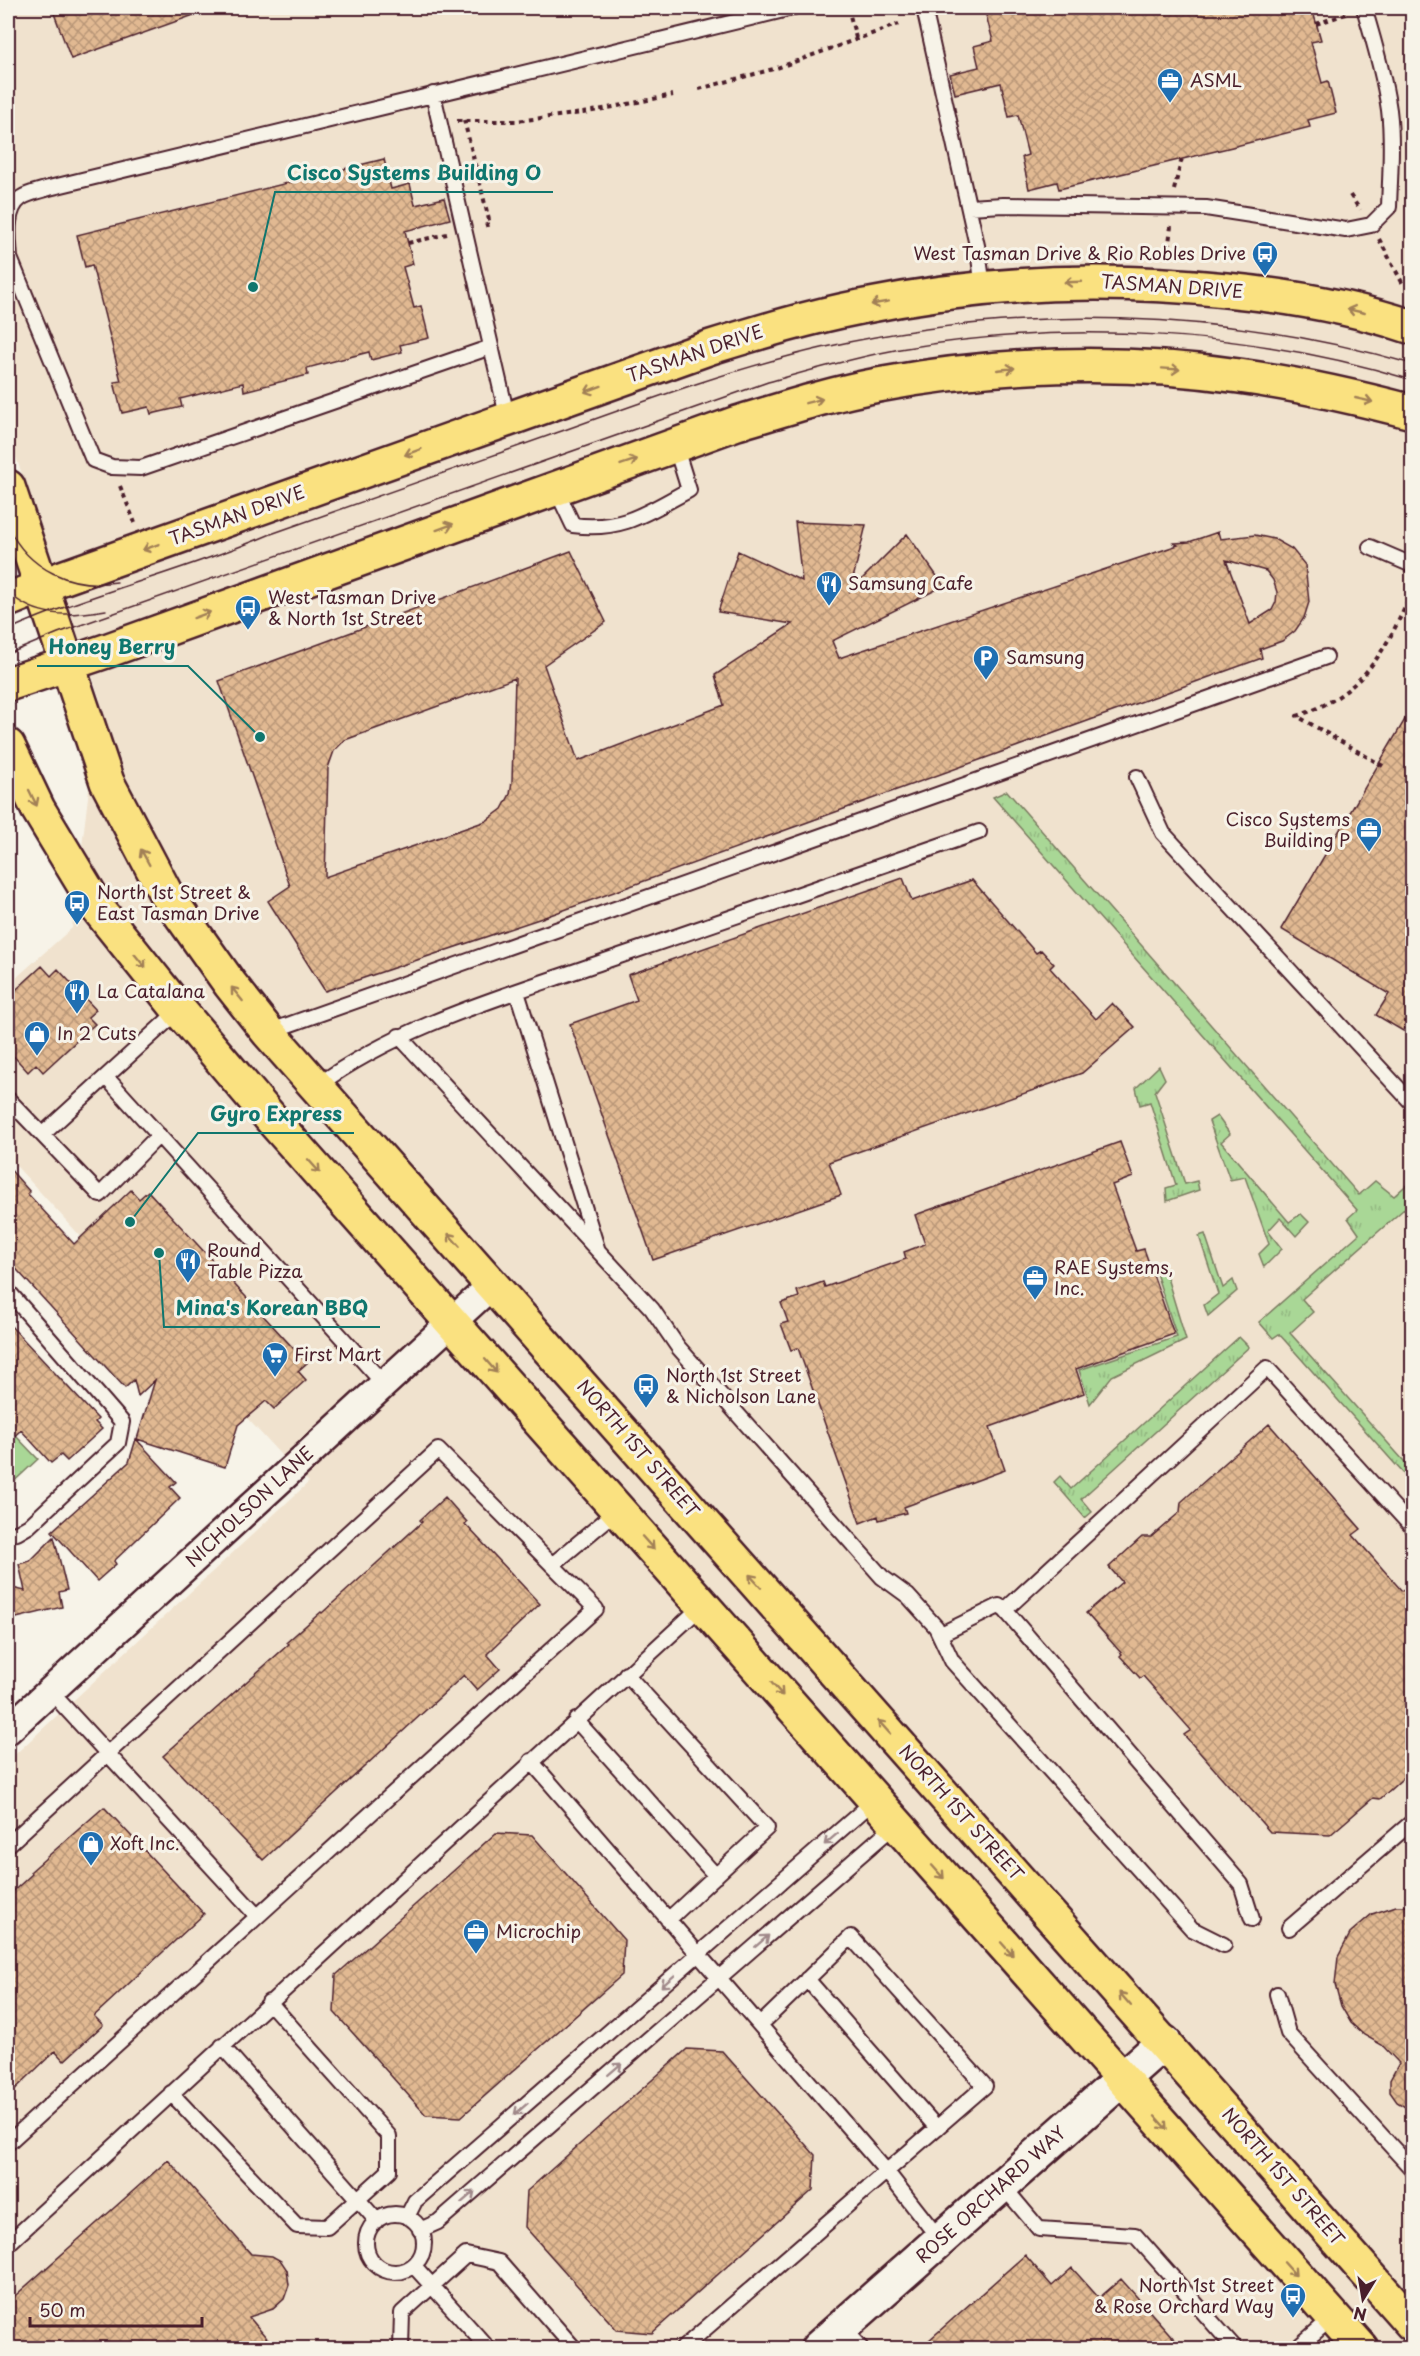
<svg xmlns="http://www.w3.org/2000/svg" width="1420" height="2356" font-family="'Playpen Sans',sans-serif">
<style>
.built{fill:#f0e2ce}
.grass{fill:url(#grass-tufts);stroke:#7a7b60;stroke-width:1.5}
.garden{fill:#a9d796;stroke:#7a7b60;stroke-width:1.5}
.building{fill:url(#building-cross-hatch);stroke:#4a1f2b;stroke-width:1.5;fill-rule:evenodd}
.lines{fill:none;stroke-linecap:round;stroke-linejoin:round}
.service-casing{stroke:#4a1f2b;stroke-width:18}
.minor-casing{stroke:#4a1f2b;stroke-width:32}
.tertiary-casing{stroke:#4a1f2b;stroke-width:38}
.primary-casing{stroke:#4a1f2b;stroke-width:38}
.path{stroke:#4a1f2b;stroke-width:4;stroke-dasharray:4.5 4.5;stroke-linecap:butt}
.service{stroke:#f7f3e8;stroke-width:14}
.minor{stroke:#f7f3e8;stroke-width:27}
.tertiary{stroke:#f7f3e8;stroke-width:33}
.primary{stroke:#fae180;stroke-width:33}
.tram{stroke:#4a1f2b;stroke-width:1.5}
.oneway{stroke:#a28056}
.oneway2{stroke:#a0898a}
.labels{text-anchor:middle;stroke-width:6;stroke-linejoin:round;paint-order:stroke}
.poi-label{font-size:18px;fill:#4a1f2b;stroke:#f7f3e8;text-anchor:start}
.street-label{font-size:18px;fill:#4a1f2b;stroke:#f7f3e8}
.leader{fill:none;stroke:#0f766e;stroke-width:2}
.callout-dot{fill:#0f766e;stroke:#f7f3e8;stroke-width:2}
.callout-label{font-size:20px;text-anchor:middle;font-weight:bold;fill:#0f766e;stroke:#f7f3e8;stroke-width:6;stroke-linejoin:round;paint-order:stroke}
</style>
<defs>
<pattern id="grass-tufts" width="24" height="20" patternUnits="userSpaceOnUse" patternTransform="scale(1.5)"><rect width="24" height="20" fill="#a9d796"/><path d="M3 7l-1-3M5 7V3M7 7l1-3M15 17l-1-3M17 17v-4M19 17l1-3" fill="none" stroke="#93b881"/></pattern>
<pattern id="building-cross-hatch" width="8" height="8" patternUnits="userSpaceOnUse" patternTransform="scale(1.5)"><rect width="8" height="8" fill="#e1b992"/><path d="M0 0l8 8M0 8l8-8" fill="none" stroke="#b89677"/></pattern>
</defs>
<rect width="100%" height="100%" fill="#f7f3e8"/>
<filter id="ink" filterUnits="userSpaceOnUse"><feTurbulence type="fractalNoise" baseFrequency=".0167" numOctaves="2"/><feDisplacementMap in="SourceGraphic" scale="12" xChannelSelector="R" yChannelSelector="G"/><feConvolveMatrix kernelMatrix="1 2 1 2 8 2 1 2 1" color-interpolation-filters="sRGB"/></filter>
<g filter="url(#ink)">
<path class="built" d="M8,8H1412V2348H8V1761L309,1482L280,1454L8,1157V985L72,928L100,699L8,434Z"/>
<path class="grass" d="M1007,791L1359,1195L1375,1181L1394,1196L1412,1180V1202L1302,1299L1313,1312L1290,1333L1412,1470V1483L1279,1334L1273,1338L1259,1322L1359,1234L1348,1218L1357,1210L993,797Z
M1159,1066L1165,1079L1155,1092L1185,1184L1197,1181L1199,1190L1167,1201L1166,1188L1176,1185L1150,1102L1140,1105L1136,1088Z
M1217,1116L1230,1134L1221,1142L1289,1222L1301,1214L1309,1222L1296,1236L1280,1218L1268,1231L1282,1249L1264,1267L1259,1254L1269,1244L1245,1177L1230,1180L1209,1121Z
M1205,1234L1223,1288L1233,1280L1237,1291L1208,1316L1204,1305L1218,1294L1199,1236Z
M1162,1261L1186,1340L1112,1376L1090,1404L1079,1370L1177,1337L1153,1264Z
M1239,1337L1249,1347L1081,1499L1092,1512L1085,1518L1054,1482L1060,1476L1071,1489Z"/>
<path class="garden" d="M15,1435L38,1459L8,1487V1442Z"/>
<path class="building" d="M52,8H208V10L71,59Z
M984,8H1312L1321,40L1311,42L1322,83L1328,81L1336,113L1308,120L1310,127L1232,147L1059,189L1057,182L1029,189L1022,157L1028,155L1018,115L1009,117L1001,83L955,94L950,74L979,67L974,46L993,41Z
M384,159L391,189L410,184L415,205L444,198L450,219L405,231L413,264L403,267L414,308L421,306L429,338L400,345L402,352L371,360L369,352L307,368L308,375L244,391L243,383L180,399L182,407L151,414L149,407L122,413L114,382L121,381L92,265L85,267L77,235Z
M795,522L866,525L850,591L907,534L944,586L832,641L839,658L1178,545L1174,543L1189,542L1218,532L1220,539L1255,535L1274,539L1292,549L1305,565L1309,602L1304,618L1295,631L1282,641L1260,649L1262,658L542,918L325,991L268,901L290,886L219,681L571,551L606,622L544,665L578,761L724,705L715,675L792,624L718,612L738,551L802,581ZM1226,560L1266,571L1273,580L1277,592L1276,602L1272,610L1250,624ZM515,678L512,781L510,794L502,809L486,821L325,877L328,768L334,751L345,740Z
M1413,706V1015L1403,1031L1376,1015L1389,994L1281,929Z
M903,878L912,901L972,880L1036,953L1041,950L1054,964L1050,968L1096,1019L1112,1003L1135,1027L1082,1073L829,1162L841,1195L653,1260L570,1024L637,1000L628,975Z
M42,966L51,976L58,969L96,1010L88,1017L95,1024L43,1072L36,1064L28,1072L8,1050V997Z
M1120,1142L1133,1177L1112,1185L1136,1251L1144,1249L1174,1334L1076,1369L1084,1393L990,1427L1005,1470L904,1507L906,1513L879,1520L878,1516L860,1523L798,1348L791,1350L781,1324L788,1322L781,1303L799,1297L797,1291L823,1282L825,1287L906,1259L904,1252L925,1244L915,1215Z
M8,1167L30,1192L28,1194L74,1244L131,1190L139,1199L148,1191L307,1363L298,1371L306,1380L274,1409L266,1401L238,1425L225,1467L137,1439L155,1380L138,1396L134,1380L125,1388L8,1260Z
M8,1323L98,1419L95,1422L102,1429L67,1461L61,1455L51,1463L21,1430L8,1442Z
M1269,1424L1361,1529L1353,1535L1402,1591L1413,1582L1411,1771L1380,1799L1373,1798L1330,1835L1270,1832L1184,1735L1191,1730L1143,1676L1140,1678L1120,1656L1122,1654L1086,1613L1122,1582L1109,1567L1142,1537H1151L1180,1512L1181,1502Z
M136,1439L176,1482L170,1487L180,1498L114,1561L116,1564L97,1581L52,1531L129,1462Z
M445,1497L467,1522L465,1524L540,1604L487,1654L500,1669L477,1690L464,1675L263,1860L163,1756L289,1644L287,1642L321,1612L322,1613L422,1522L420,1520Z
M54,1537L67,1590L59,1592L62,1607L8,1620V1587L25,1591L19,1564L30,1561Z
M104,1807L204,1914L94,2016L103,2025L64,2061L55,2051L8,2096V1896L32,1874L30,1872Z
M496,1833L532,1835L624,1940L622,1975L461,2117L426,2115L334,2012L336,1975Z
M1396,1906H1413V2112L1397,2102L1390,2092V2080L1399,2063L1382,2045L1364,2035L1351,2023L1341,2006L1335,1984L1338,1957L1351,1932L1372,1914Z
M687,2049L722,2051L815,2155L813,2190L652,2333L617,2330L525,2227L527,2191Z
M168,2160L251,2254L272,2256L281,2261L287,2270L289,2285L284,2299L273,2309L249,2317L276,2349H8V2302Z
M1025,2255L1052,2286L1072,2268L1099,2298L1121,2279L1183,2349H919Z"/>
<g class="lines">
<g class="service-casing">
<path id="service" d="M924,8L978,250L983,288
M433,94L508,420
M969,207L1003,205L1206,208L1346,230L1371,225L1389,207C1390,175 1393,142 1389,110C1384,75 1374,41 1364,8
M491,347L141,468L112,467L93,460L10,258C9,240 4,210 21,198C28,193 40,191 49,188L792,8
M555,487L573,525C622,532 648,512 689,490L675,445
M1370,547L1412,565
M1137,777L1163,833L1412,1103
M517,992L598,1251
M268,1032L1326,657
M399,1036L652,1309L678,1347L882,1577L908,1596L936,1627L952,1661L1192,1929L1224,1945
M106,1077L384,1384
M317,1086C401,1025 505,996 602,962C728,919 854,875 979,832
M8,1099L100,1195L159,1135
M43,1134L179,1010
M8,1291L122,1422L118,1443L29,1526L17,1533L8,1534
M552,1565L618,1510
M1005,1610L1267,1368L1412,1527
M941,1634L999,1606L1005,1610L1241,1884L1252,1919
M626,1674L767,1828L668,1920
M50,1691L257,1916
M576,1720L716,1876
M531,1761L887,2172L940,2240
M8,1845L438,1450L596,1609L8,2143
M1289,1928L1412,1822
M807,1979L937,2128
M1277,1994L1288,2033L1412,2169
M222,2046L377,2221
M171,2093L297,2226L327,2227L389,2171V2136L269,2002
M1002,2185L1039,2229L1135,2235L1235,2348
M366 2243a29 29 0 1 1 58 0a29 29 0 1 1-58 0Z
M407,2217L415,2201L875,1800
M420,2230L438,2222L896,1824
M8,2244L703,1605
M414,2266L488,2348
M842,2328L861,2348
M401,2348L402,2313L466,2255L499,2262L574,2348
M683,2348L985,2086L851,1937L760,2025
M1297,2348L1333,2317"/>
</g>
<g class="minor-casing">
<path id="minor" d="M8,1730L493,1284"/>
</g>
<g class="tertiary-casing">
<path id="tertiary" d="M818,2348L1164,2042"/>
</g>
<g class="primary-casing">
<path id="primary" d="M8,487L107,782L166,894L230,984L268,1032L1412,2324
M8,600L62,578L711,347C760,332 809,317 860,307C981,282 1103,277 1226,290C1289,296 1352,307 1412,327
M8,684L106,651L737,423C784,409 830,394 878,385C993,363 1123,359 1239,376C1298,384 1355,397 1412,412
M8,746L38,809L99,910L179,1010L275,1123L1361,2348"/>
</g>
<path class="path" d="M848,8L856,38
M1316,24L1349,13
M699,89L777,68L899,24
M464,120L490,224L481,227
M457,121H516L583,113L673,95
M1174,190L1182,158
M1350,195L1360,210
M1379,239L1404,286
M408,243L447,234
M1151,257L1169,244L1171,226
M120,486L135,523
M1383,766L1297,716C1359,696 1382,657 1408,601"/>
<use href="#service" class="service"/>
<use href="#minor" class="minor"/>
<use href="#tertiary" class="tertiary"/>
<use href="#primary" class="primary"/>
<path class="tram" d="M8,527C29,570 71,589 117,582
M8,548L12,573L8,606
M8,592C36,619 70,616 106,610
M8,630C93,592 185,571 271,534C365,500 461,467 556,433C645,401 734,368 826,347C1019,304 1223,309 1412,364
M8,654L58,633L768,382C812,370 856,357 900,349C1069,320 1248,330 1412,380"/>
</g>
<defs><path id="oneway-shaft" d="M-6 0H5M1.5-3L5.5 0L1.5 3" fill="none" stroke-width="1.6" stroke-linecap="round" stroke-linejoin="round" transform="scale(1.5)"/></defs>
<g class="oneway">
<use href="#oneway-shaft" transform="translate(1073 282) rotate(178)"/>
<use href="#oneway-shaft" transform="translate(880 303) rotate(170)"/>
<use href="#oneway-shaft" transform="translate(1356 311) rotate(-167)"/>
<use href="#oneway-shaft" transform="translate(1006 369) rotate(-6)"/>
<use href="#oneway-shaft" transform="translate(1171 369) rotate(4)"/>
<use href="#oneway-shaft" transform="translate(593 389) rotate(160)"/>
<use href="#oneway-shaft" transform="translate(1364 400) rotate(13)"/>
<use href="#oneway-shaft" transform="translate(814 401) rotate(-14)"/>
<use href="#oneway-shaft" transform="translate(413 452) rotate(160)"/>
<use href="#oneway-shaft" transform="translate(629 462) rotate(-19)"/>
<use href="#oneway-shaft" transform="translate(445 527) rotate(-20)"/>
<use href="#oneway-shaft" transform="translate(151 547) rotate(160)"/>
<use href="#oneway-shaft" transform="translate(202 615) rotate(-20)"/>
<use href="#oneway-shaft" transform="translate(33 798) rotate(64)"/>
<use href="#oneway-shaft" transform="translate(145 857) rotate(-119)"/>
<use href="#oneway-shaft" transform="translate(140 961) rotate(51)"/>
<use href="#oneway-shaft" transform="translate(237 994) rotate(-129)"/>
<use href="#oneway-shaft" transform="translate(314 1166) rotate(48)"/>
<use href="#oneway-shaft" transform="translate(454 1240) rotate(-132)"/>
<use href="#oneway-shaft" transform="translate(491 1366) rotate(49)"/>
<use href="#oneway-shaft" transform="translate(648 1543) rotate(48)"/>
<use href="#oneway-shaft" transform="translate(755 1581) rotate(-132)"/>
<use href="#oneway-shaft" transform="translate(777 1689) rotate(49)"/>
<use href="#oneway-shaft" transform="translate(884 1727) rotate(-132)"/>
<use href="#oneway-shaft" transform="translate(938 1872) rotate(48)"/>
<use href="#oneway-shaft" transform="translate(1007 1949) rotate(48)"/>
<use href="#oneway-shaft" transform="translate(1125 1999) rotate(-131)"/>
<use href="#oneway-shaft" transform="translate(1161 2123) rotate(48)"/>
<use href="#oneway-shaft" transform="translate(1290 2269) rotate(48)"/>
</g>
<g class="oneway2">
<use href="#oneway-shaft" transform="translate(831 1839) rotate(139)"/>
<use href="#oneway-shaft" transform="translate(762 1941) rotate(-41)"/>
<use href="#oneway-shaft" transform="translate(668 1981) rotate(139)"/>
<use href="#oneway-shaft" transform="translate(615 2069) rotate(-41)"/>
<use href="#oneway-shaft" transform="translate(521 2109) rotate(139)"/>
<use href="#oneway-shaft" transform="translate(468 2197) rotate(-41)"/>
</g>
</g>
<defs>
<g id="office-pin" transform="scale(1.35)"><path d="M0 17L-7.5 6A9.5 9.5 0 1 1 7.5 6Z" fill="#1f6fb2" stroke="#f7f3e8"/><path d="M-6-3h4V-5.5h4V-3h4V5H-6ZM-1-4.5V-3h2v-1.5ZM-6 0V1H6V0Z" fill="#fff"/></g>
<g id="bus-pin" transform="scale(1.35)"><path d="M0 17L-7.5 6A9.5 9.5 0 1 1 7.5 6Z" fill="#1f6fb2" stroke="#f7f3e8"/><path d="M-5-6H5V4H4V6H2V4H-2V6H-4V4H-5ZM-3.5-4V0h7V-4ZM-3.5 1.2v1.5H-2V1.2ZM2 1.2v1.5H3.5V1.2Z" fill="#fff"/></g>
<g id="restaurant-pin" transform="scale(1.35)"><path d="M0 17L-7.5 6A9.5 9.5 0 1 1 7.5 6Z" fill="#1f6fb2" stroke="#f7f3e8"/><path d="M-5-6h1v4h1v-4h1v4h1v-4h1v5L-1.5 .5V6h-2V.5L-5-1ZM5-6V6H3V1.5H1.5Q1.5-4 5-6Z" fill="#fff"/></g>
<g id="parking-pin" transform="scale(1.35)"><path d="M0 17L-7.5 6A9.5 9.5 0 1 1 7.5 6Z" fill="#1f6fb2" stroke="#f7f3e8"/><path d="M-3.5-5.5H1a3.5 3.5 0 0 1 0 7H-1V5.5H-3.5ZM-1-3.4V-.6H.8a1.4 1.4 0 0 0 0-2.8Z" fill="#fff"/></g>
<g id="shop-pin" transform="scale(1.35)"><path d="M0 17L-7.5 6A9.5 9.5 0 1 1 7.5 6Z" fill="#1f6fb2" stroke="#f7f3e8"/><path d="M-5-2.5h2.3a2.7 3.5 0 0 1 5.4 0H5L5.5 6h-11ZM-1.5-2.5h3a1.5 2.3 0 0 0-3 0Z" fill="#fff"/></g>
<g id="supermarket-pin" transform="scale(1.35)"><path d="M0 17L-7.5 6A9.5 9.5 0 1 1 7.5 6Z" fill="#1f6fb2" stroke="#f7f3e8"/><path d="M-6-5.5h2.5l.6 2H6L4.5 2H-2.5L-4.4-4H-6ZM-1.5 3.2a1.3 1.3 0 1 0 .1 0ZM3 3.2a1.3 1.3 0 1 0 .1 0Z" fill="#fff"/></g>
</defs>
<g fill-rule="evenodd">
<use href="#office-pin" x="1170" y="81"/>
<use href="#bus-pin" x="1265" y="254"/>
<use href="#restaurant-pin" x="829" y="584"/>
<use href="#bus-pin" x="248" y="608"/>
<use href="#parking-pin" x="986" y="658"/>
<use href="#office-pin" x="1369" y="830"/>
<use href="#bus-pin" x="77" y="903"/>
<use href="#restaurant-pin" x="77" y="992"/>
<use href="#shop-pin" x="37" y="1034"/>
<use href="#restaurant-pin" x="188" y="1261"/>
<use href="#office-pin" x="1035" y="1278"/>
<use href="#supermarket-pin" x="275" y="1355"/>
<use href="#bus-pin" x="646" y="1386"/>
<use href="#shop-pin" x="91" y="1844"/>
<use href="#office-pin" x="476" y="1932"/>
<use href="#bus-pin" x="1293" y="2296"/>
</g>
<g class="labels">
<g class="poi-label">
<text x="1190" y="87">ASML</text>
<text x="1246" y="260" text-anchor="end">West Tasman Drive &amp; Rio Robles Drive</text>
<text x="848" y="590">Samsung Cafe</text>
<text x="268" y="604">West Tasman Drive<tspan x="268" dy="21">&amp; North 1st Street</tspan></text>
<text x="1006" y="664">Samsung</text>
<text x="1350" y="826" text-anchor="end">Cisco Systems<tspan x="1350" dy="21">Building P</tspan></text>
<text x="97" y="899">North 1st Street &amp;<tspan x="97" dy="21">East Tasman Drive</tspan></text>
<text x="97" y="998">La Catalana</text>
<text x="57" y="1040">In 2 Cuts</text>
<text x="207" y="1257">Round<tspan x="207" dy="21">Table Pizza</tspan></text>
<text x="1054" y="1274">RAE Systems,<tspan x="1054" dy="21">Inc.</tspan></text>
<text x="294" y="1361">First Mart</text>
<text x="666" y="1382">North 1st Street<tspan x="666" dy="21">&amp; Nicholson Lane</tspan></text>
<text x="110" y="1850">Xoft Inc.</text>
<text x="496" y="1938">Microchip</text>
<text x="1274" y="2292" text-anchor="end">North 1st Street<tspan x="1274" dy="21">&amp; Rose Orchard Way</tspan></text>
</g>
<g class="street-label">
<text transform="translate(1172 287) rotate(4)" y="6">TASMAN DRIVE</text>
<text transform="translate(695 354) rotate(-19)" y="6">TASMAN DRIVE</text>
<text transform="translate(237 516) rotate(-20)" y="6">TASMAN DRIVE</text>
<text transform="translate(638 1449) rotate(49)" y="6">NORTH 1ST STREET</text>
<text transform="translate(250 1507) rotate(-43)" y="6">NICHOLSON LANE</text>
<text transform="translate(961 1813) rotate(48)" y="6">NORTH 1ST STREET</text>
<text transform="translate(1283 2177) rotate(49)" y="6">NORTH 1ST STREET</text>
<text transform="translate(991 2195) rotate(-42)" y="6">ROSE ORCHARD WAY</text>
</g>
</g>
<path class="leader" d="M253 287L275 192H553M260 737L188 666H37M130 1222L198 1133H354M159 1253L164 1327H380"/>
<g class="callout-dot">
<circle cx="253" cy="287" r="6"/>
<circle cx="260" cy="737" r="6"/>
<circle cx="130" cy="1222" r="6"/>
<circle cx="159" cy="1253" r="6"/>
</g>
<g class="callout-label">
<text x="414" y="180">Cisco Systems Building O</text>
<text x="112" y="654">Honey Berry</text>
<text x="276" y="1121">Gyro Express</text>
<text x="272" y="1315">Mina's Korean BBQ</text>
</g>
<rect width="1420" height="2356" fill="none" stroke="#f7f3e8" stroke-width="30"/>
<rect x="15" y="15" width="1390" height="2326" fill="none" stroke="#4a1f2b" stroke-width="2" filter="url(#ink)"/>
<g transform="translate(1363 2299) rotate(191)" stroke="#f7f3e8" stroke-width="4.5" paint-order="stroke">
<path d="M0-4.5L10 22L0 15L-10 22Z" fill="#4a1f2b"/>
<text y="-9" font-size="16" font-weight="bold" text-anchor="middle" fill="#4a1f2b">N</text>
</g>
<path d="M30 2317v9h172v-9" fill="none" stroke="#4a1f2b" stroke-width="3"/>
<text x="39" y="2317" font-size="18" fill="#4a1f2b" stroke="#f7f3e8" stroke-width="4.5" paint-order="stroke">50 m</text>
</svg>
